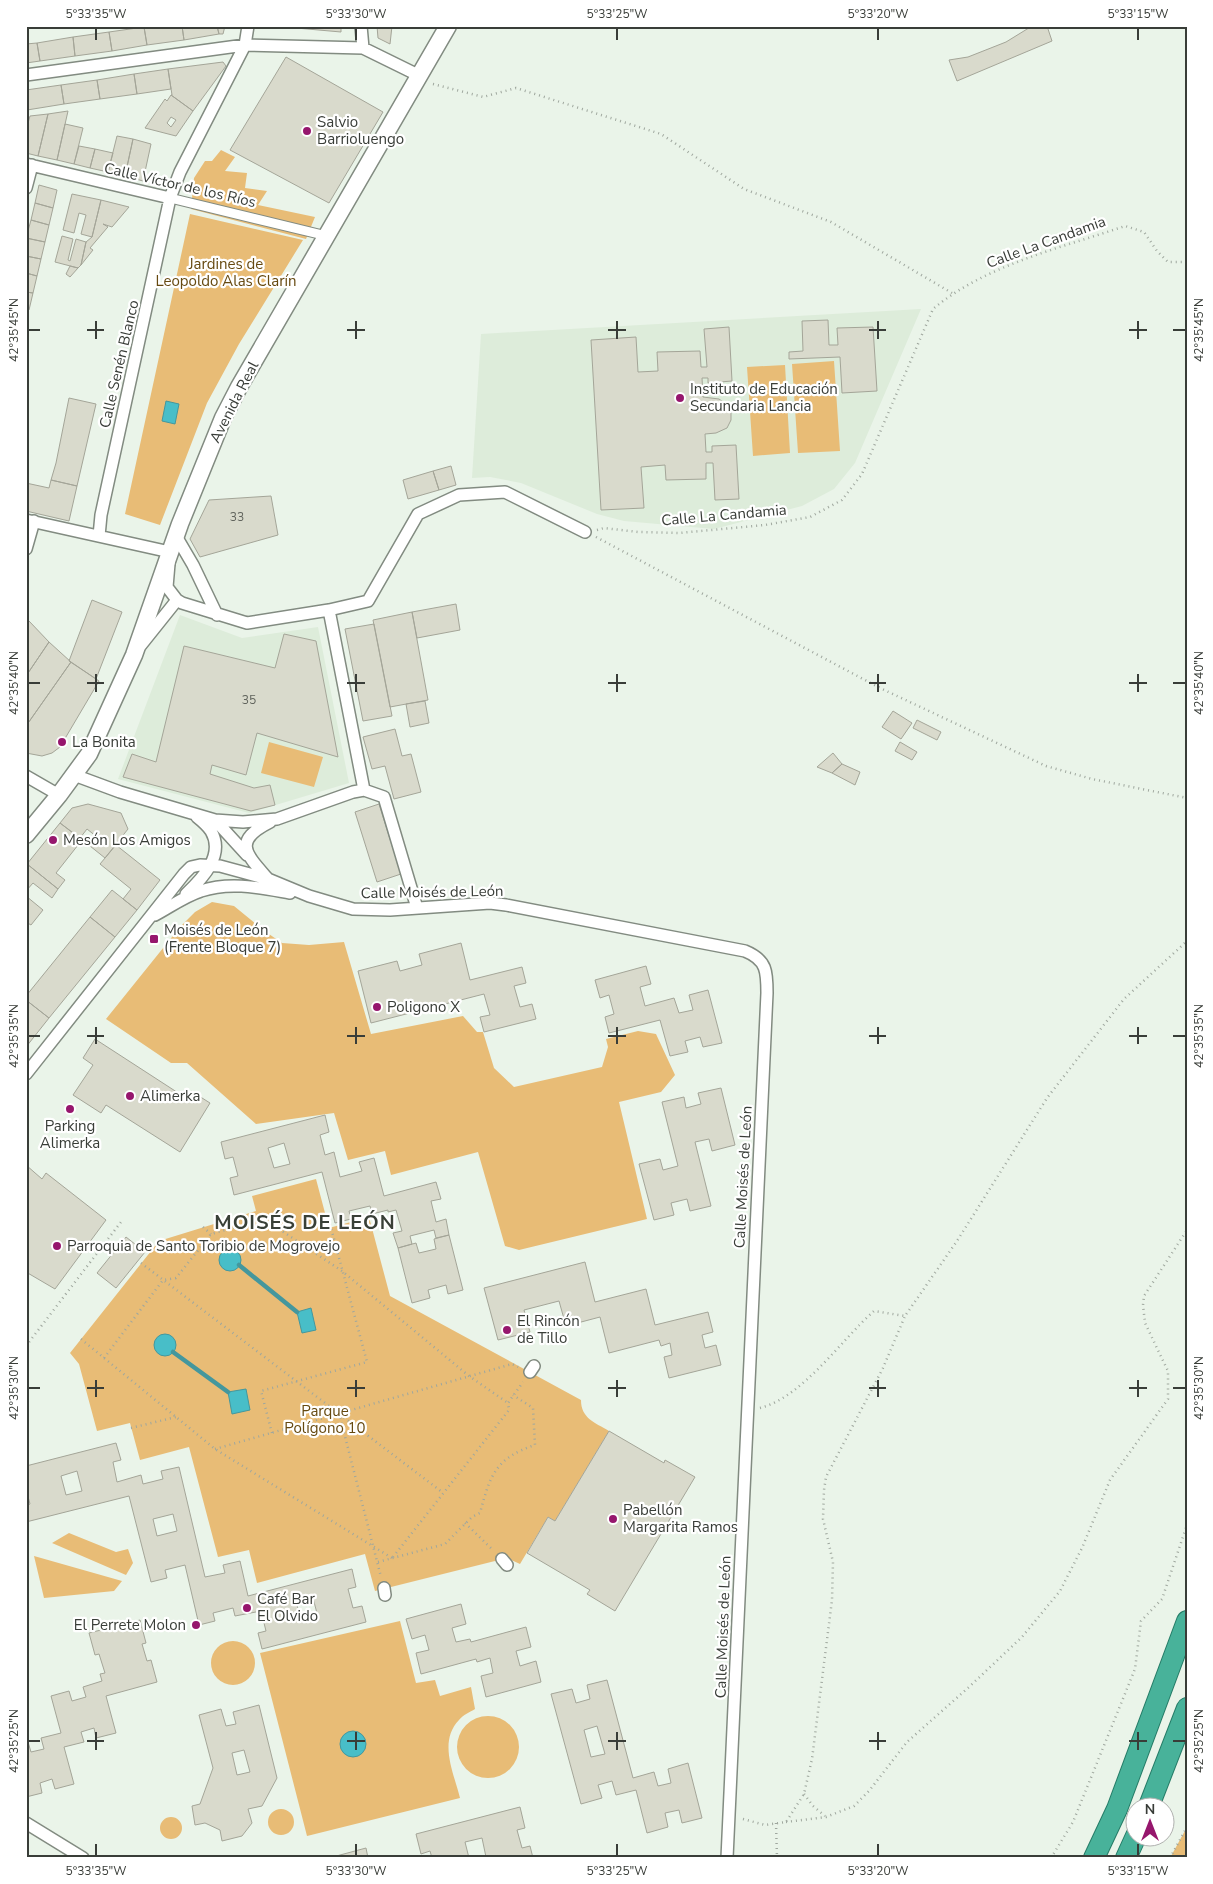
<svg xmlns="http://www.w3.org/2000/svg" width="1213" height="1884" font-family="'Nunito Sans',sans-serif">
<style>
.built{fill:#ddecda}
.green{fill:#e8bc76}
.water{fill:#48bec8;stroke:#44979d}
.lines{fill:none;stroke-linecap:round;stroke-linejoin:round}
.stream{stroke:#44979d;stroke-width:4.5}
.building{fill:#d9dacc;stroke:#a4a598;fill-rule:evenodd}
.pedestrian-casing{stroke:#828b81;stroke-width:11}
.minor-casing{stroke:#828b81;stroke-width:14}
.secondary-casing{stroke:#828b81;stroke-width:19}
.trunk-casing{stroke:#257c67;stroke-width:22}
.path{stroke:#9fa79e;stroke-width:2.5;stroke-dasharray:1 4;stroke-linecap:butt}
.pedestrian{stroke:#fff;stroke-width:9}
.minor{stroke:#fff;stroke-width:11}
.secondary{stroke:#fff;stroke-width:16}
.trunk{stroke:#48b29a;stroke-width:20}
.ticks{fill:none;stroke:#393d38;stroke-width:2}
.poi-dot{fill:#96166d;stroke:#fff;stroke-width:2}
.labels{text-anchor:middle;stroke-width:4.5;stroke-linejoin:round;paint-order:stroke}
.number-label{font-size:12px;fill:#61645d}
.poi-label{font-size:15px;fill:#393d38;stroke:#fff;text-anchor:start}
.street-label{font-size:15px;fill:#393d38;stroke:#fff}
.park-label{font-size:15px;fill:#664910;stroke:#fff}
.district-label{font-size:20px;font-weight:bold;letter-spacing:1px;fill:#394037;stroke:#fff}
.neatline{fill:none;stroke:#393d38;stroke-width:2}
.ticks-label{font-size:12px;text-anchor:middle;fill:#393d38}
</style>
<rect width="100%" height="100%" fill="#eaf4e9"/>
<path class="built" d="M921,309L855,463L834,489L802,506L714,529L624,521L597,514L521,483L490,477L472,478L481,334Z
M180,615L242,638L318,627L349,783L249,813L118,779Z"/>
<path class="green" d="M221,150L235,157L225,171L247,173L245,188L267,191L258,205L315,217L306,239L191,209L194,178L205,161H212Z
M190,214L303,240L239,344L207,403L160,525L125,514Z
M834,361L840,451L798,453L792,364Z
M785,365L790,453L753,456L747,367Z
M269,742L323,757L314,787L261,773Z
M212,902L234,906L266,932L282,943L309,945L344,942L371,1034L463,1016L477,1032H483L494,1068L514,1087L602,1067L608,1047L606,1039L638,1031L656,1034L675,1075L661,1092L619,1102L647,1219L519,1250L505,1246L478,1152L391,1175L385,1151L348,1160L334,1113L256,1124L187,1063H171L106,1019L180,927L195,912Z
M316,1179L329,1228L369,1217L390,1296L581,1400C581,1418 594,1422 609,1431L555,1521L548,1517L520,1564L507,1558L375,1591L365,1554L257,1583L249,1550L218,1557L189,1447L140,1460L130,1423L97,1431L79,1364L70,1353L159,1241L256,1211L252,1196Z
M69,1533L116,1552L128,1549L133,1563L126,1575L52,1543Z
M34,1556L122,1581L114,1591L44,1598Z
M400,1621L416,1683L435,1680L440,1696L471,1687L475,1709C470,1712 463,1715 459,1720C438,1742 454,1773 460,1798L307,1836L260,1653Z
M211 1663a22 22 0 1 1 44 0a22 22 0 1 1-44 0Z
M457 1747a31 31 0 1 1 62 0a31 31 0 1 1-62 0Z
M268 1822a13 13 0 1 1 26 0a13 13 0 1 1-26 0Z
M160 1828a11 11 0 1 1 22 0a11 11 0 1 1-22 0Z
M1187,1827V1858H1170Z"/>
<path class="water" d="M166,401L179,404L175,424L162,421Z
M219 1260a11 11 0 1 1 22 0a11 11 0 1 1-22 0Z
M311,1308L316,1330L302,1333L297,1312Z
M154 1345a11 11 0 1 1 22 0a11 11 0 1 1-22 0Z
M246,1389L250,1410L232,1414L228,1392Z
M340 1744a13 13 0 1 1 26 0a13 13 0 1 1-26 0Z"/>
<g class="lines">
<path class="stream" d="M239,1265L297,1312
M173,1352L228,1392"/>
</g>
<path class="building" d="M182,26L184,40L147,45L144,27Z
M182,26H217L219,34L184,40Z
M217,26H225L223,34H219Z
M274,26H341V32Z
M377,26H392L390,44L378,38Z
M1032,26H1047L1052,41L957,81L949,60L968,57L1006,42Z
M144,27L147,45L112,51L109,32Z
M109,32L112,51L75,56L73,37Z
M73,37L75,56L40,61L37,43Z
M37,43L40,61L26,63V44Z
M286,57L383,112L329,203L230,150Z
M223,62L226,66L193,111L171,95H172L168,69Z
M168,69L171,89L137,94L134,74Z
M134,74L137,94L100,99L97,80Z
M97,80L100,99L64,104L61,85Z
M61,85L64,104L27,110L26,90Z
M171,95L193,111L176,136L145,128L165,99L167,101ZM171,117L176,120L171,127L167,123Z
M68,111L57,160L38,156L48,114Z
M48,114L38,156L26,153V130L30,116Z
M65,124L83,128L74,164L57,160Z
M117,136L133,139L125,176L108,172Z
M133,139L151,144L143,181L125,176Z
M79,146L95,149L90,168L74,164Z
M95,149L113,153L108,172L90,168Z
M39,185L57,190L53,208L35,203Z
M72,194L101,200L92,237L81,234L86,215L79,213L74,233L63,230Z
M101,200L129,207L112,227L103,224L108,227L107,228L90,248L93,250L81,265L86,242L92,237Z
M35,203L53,208L49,225L31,220Z
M31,220L49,225L45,242L26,238Z
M62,236L73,239L68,260L70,261L76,239L86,242L81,265L78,268L55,262Z
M26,238L45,242L41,259L26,256Z
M26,256L41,259L37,276L26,273Z
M70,266L78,268L70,277L66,274Z
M26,273L37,276L33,293L26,292Z
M26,292L33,293L29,310H26Z
M828,320L829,345H838L837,328L873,327L877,391L842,393L840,357L789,359V352L803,351L802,321Z
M729,327L732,381L708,383V378H702L703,397L719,399L726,404L731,412V420L727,428L716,433L705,434L706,452H712V446L736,445L739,499L715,500L713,463H706V479L666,480L665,465L641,467L644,508L601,510L591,340L636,337L638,372L658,371L657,352L700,351L701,367H707L704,329Z
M69,398L96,404L77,486L51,480L56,463Z
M451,466L456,485L439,490L433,471Z
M433,471L439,490L408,499L403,480Z
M51,480L77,486L69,521L26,511V483L49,488Z
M271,496L278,535L200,557L190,539L209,500Z
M92,600L122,612L96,679L69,661Z
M456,604L460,630L417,638L412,612Z
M412,612L428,700L390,707L373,620Z
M29,621L49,642L26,676V625Z
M374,624L392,716L363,721L345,629Z
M284,634L316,641L338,757L257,733L246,775L212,765L210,774L254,788L270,785L275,805L251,811L123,777L132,754L156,762L184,646L275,668Z
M49,642L71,662L26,726V676Z
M71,662L99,681L60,747L52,753L42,756L26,753V726Z
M425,701L429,723L410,727L406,704Z
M893,711L912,723L901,739L882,727Z
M917,720L941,732L937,740L913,728Z
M395,729L402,756L411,754L421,792L394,799L385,766L372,769L363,737Z
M900,742L917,752L912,760L895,751Z
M833,753L842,764L832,773L817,767Z
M842,764L860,772L855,785L832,773Z
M88,804L121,813L128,829L105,858L90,846L97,837L87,829L80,838L60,823L72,808Z
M379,804L401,874L377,882L355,812Z
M60,823L82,840L56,873L65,880L58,889L27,864Z
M116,845L160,880L137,910L123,899L131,889L100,864Z
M27,864L58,889L52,898L33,883L26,891Z
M112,890L137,910L115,937L90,917Z
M26,896L43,910L31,925L26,922Z
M90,917L115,937L49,1018L26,1000V996Z
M461,943L470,980L522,967L526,983L514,986L520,1007L532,1004L536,1019L484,1032L480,1017L490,1015L484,994L371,1023L358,971L397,961L400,971L422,965L419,954Z
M646,966L651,984L640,987L645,1006L674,998L679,1013L693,1010L689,995L708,990L722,1043L703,1047L700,1037L685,1041L688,1052L670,1056L660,1020L609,1033L605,1017L614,1014L609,995L600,998L595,980Z
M26,1000L49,1018L26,1047Z
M95,1039L186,1098L191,1091L210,1103L180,1152L106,1105L101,1113L73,1095L93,1065L83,1058Z
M721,1088L735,1145L712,1151L709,1139L695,1142L711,1206L690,1211L687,1199L671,1203L674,1215L654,1220L639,1164L660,1159L663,1170L678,1166L662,1102L684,1097L686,1108L701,1104L698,1093Z
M325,1115L329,1132L320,1135L325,1155L334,1152L340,1177L362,1171L359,1162L374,1158L384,1196L436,1182L441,1199L431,1201L436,1222L446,1219L449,1235L436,1238L434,1230L410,1236L412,1244L398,1248L393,1233L402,1231L396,1210L388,1212V1210L372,1214L370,1206L349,1211L351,1219L335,1223L322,1172L234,1195L230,1178L238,1176L233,1157L225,1159L221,1142ZM284,1143L290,1164L274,1168L268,1148Z
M26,1165L42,1179L46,1173L106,1220L55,1289L26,1272Z
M449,1235L463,1290L448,1294L446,1285L428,1290L430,1298L412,1303L398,1248L416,1243L419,1253L436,1249L434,1239Z
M126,1237L145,1252L116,1288L97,1273Z
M585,1262L595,1302L646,1289L655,1325L708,1312L713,1332L702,1335L705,1348L716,1345L721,1365L669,1378L664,1357L672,1355L670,1343L661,1346L659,1340L609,1353L600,1317L566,1326L559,1301L524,1310L530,1332L498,1340L484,1288Z
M609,1431L664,1463L665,1460L695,1477L615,1611L587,1594L590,1590L527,1553L548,1517L555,1521Z
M116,1443L121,1460L113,1462L117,1482L141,1475L143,1484L163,1479L161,1471L179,1467L205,1577L225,1573L223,1565L240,1561L248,1596L352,1569L356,1587L348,1589L353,1608L362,1606L366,1622L262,1649L258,1633L266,1631L261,1611L235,1616L233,1608L213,1613L215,1621L199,1625L185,1565L165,1570L167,1578L151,1582L129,1496L26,1522V1506L30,1504L26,1489V1466ZM77,1471L82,1491L66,1495L61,1476ZM173,1514L177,1531L157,1536L153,1519ZM313,1598L318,1617L302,1622L296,1602Z
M461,1604L466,1624L452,1628L456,1642L470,1639L471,1642L526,1627L531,1647L516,1651L520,1666L536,1661L541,1682L486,1697L481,1676L493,1673L490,1658L477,1662L476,1659L421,1674L416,1653L429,1650L425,1635L412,1639L406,1619Z
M140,1620L146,1643L142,1644L147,1661L151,1660L157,1682L106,1696L116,1733L96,1738L94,1728L81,1732L84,1742L64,1747L74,1784L55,1789L52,1779L40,1783L42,1793L26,1797V1742H28L31,1752L44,1749L41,1738L61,1733L51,1696L69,1691L72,1701L86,1697L83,1687L102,1681L100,1674L105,1673L99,1654L95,1655L89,1633Z
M607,1680L633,1778L654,1772L658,1786L671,1783L668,1769L688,1763L702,1818L682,1823L679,1810L665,1813L668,1827L647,1833L636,1790L616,1795L612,1781L598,1785L602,1798L581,1804L551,1694L572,1689L576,1703L590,1699L587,1685ZM597,1726L605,1754L591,1757L584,1730Z
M259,1705L277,1778L262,1806L248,1809L252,1823L242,1836L222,1841L220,1830L205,1823L195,1825L192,1806L200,1804L213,1768L199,1715L221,1709L226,1726L236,1724L233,1712ZM244,1750L250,1772L237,1775L232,1753Z
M520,1807L525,1828L517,1830L522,1848L530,1846L533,1858H482L486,1857L482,1838L465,1842L469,1858H432L430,1851L421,1854L416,1834Z
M366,1848L368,1858H329Z"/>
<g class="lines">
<g class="pedestrian-casing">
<path id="pedestrian" d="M170,198L327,236"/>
</g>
<g class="minor-casing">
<path id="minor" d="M361,26L363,48
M26,75L245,45L363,48L420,76
M26,164L170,198
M26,188L32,165
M26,520L170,552L167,587L177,600L182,603L247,623L329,610L368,601L418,514L459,495L505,492L585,532
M99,536L101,515L170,198L180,172L245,45L248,26
M176,536L193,565L217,615
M26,549L34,521
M329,610L364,790
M141,645L177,600
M74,775L120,792L215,820L243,822L277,819L353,792L364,790L384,797L417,908
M26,776L59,795
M215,820L247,855
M268,879C246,854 232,841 270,822
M186,894C203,878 225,855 211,831C207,825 202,821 197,817
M155,915C170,907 185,896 201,891C230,881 261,888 290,893
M26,1074L184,874L191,867L200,865L220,866L268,879L309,896L353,909L390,910L490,903L506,905L745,951C767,960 767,972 767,993L727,1858
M530,1372L534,1366
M502,1559L507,1565
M384,1588L385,1595
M26,1823L83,1858"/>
</g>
<g class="secondary-casing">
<path id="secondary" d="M26,835L59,795L89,754L134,655L180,524L223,418L239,387L448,26"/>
</g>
<g class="trunk-casing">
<path id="trunk" d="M1149,1806L1187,1708
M1094,1858L1117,1809L1187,1621
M1126,1858L1136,1836"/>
</g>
<path class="path" d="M433,84L483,97L516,88L661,134L744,189L831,222L952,293
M597,530L604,528L638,532L679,533L765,525L810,517L842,500L862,474L933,309C985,265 1061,248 1125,226L1144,232L1157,251L1168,262H1187
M596,537L880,688L1046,766L1092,779L1187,798
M203,1227L211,1234
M141,1263L442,1492
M81,1339L215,1449L392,1558
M26,1346L121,1222
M104,1358L163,1280L176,1278L211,1234L264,1219L342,1271L469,1376L508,1403
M760,1408C803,1397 841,1340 874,1311L905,1316L957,1241L1047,1098L1124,999L1187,941
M339,1413L381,1577
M131,1428L176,1417
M272,1433L261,1391L367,1362L331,1228
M215,1449L512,1364L518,1367
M465,1523L493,1550
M393,1557L509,1410L508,1403L523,1382
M378,1562L445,1544L472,1517L480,1513C490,1476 495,1458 535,1445L533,1408L513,1395
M804,1794L813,1806L825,1816
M743,1819L765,1825L786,1822L804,1794L812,1759L832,1600L833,1562L823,1519L824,1490L826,1477L883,1368L905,1316
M786,1822L826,1817L854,1806L869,1791L907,1742L969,1687L1022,1637L1060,1591L1082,1548L1110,1480L1168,1399V1371L1145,1323L1143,1305L1144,1296L1187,1230
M776,1823L777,1858
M1051,1858L1073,1822L1135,1669L1141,1621L1162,1599L1187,1525
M1170,1858L1187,1827"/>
<use href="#pedestrian" class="pedestrian"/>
<use href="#minor" class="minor"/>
<use href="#secondary" class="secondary"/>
<use href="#trunk" class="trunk"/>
</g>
<path class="ticks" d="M96,28V40M356,28V40M617,28V40M878,28V40M1138,28V40M96,321V339M356,321V339M617,321V339M878,321V339M1138,321V339M28,330H40M87,330H104M347,330H365M608,330H626M869,330H886M1129,330H1147M1173,330H1186M96,674V692M356,674V692M617,674V692M878,674V692M1138,674V692M28,683H40M87,683H104M347,683H365M608,683H626M869,683H886M1129,683H1147M1173,683H1186M96,1027V1044M356,1027V1044M617,1027V1044M878,1027V1044M1138,1027V1044M28,1036H40M87,1036H104M347,1036H365M608,1036H626M869,1036H886M1129,1036H1147M1173,1036H1186M96,1380V1397M356,1380V1397M617,1380V1397M878,1380V1397M1138,1380V1397M28,1388H40M87,1388H104M347,1388H365M608,1388H626M869,1388H886M1129,1388H1147M1173,1388H1186M96,1732V1750M356,1732V1750M617,1732V1750M878,1732V1750M1138,1732V1750M28,1741H40M87,1741H104M347,1741H365M608,1741H626M869,1741H886M1129,1741H1147M1173,1741H1186M96,1844V1856M356,1844V1856M617,1844V1856M878,1844V1856M1138,1844V1856"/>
<g class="poi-dot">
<circle cx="307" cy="131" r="5"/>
<circle cx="680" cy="398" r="5"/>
<circle cx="62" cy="742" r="5"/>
<circle cx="53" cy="840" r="5"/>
<rect x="149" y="934" width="10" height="10" rx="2.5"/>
<circle cx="377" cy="1007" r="5"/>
<circle cx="130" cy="1096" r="5"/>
<circle cx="70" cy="1109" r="5"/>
<circle cx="57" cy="1246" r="5"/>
<circle cx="507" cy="1330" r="5"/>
<circle cx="613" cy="1519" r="5"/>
<circle cx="247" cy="1608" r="5"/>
<circle cx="196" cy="1625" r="5"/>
</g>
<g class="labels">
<g class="number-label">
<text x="237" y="521">33</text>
<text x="249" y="704">35</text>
</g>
<g class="poi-label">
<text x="317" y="127">Salvio<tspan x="317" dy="17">Barrioluengo</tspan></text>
<text x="690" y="394">Instituto de Educación<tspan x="690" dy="17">Secundaria Lancia</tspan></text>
<text x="72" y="747">La Bonita</text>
<text x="63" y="845">Mesón Los Amigos</text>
<text x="164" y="935">Moisés de León<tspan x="164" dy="17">(Frente Bloque 7)</tspan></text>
<text x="387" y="1012">Poligono X</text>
<text x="140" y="1101">Alimerka</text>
<text x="70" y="1131" text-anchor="middle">Parking<tspan x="70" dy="17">Alimerka</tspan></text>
<text x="67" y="1251">Parroquia de Santo Toribio de Mogrovejo</text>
<text x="517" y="1326">El Rincón<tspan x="517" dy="17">de Tillo</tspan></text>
<text x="623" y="1515">Pabellón<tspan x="623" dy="17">Margarita Ramos</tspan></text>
<text x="257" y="1604">Café Bar<tspan x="257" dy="17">El Olvido</tspan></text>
<text x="186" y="1630" text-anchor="end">El Perrete Molon</text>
</g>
<g class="street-label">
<text transform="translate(180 185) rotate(13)" y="5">Calle Víctor de los Ríos</text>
<text transform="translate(1046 242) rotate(-20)" y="5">Calle La Candamia</text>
<text transform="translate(119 364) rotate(-77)" y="5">Calle Senén Blanco</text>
<text transform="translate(234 402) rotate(-63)" y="5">Avenida Real</text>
<text transform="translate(724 515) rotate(-5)" y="5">Calle La Candamia</text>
<text transform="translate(432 892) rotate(-1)" y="5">Calle Moisés de León</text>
<text transform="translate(743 1177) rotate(-87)" y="5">Calle Moisés de León</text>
<text transform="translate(723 1627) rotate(-88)" y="5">Calle Moisés de León</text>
</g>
<g class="park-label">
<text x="226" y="269">Jardines de<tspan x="226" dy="17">Leopoldo Alas Clarín</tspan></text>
<text x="325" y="1416">Parque<tspan x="325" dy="17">Polígono 10</tspan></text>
</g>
<g class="district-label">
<text x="305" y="1229">MOISÉS DE LEÓN</text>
</g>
</g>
<rect width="1213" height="1884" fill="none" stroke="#ffffff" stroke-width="55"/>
<g transform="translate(1150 1822)"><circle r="24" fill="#ffffff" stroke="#b0b1af"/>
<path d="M0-4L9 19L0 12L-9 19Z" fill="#96166d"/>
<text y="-8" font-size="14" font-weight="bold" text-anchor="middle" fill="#393d38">N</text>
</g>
<rect x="28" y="28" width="1158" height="1828" class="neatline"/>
<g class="ticks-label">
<text x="96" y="18">5°33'35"W</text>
<text x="356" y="18">5°33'30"W</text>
<text x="617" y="18">5°33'25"W</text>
<text x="878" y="18">5°33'20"W</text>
<text x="1138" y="18">5°33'15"W</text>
<text transform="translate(14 330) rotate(-90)" y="4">42°35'45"N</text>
<text transform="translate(1199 330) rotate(-90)" y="4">42°35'45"N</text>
<text transform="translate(14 683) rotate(-90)" y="4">42°35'40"N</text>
<text transform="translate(1199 683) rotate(-90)" y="4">42°35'40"N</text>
<text transform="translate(14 1036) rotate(-90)" y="4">42°35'35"N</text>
<text transform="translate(1199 1036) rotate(-90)" y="4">42°35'35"N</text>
<text transform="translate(14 1388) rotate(-90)" y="4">42°35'30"N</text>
<text transform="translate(1199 1388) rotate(-90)" y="4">42°35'30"N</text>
<text transform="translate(14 1741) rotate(-90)" y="4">42°35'25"N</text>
<text transform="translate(1199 1741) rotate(-90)" y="4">42°35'25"N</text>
<text x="96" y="1875">5°33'35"W</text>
<text x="356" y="1875">5°33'30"W</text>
<text x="617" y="1875">5°33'25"W</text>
<text x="878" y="1875">5°33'20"W</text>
<text x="1138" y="1875">5°33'15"W</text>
</g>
</svg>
